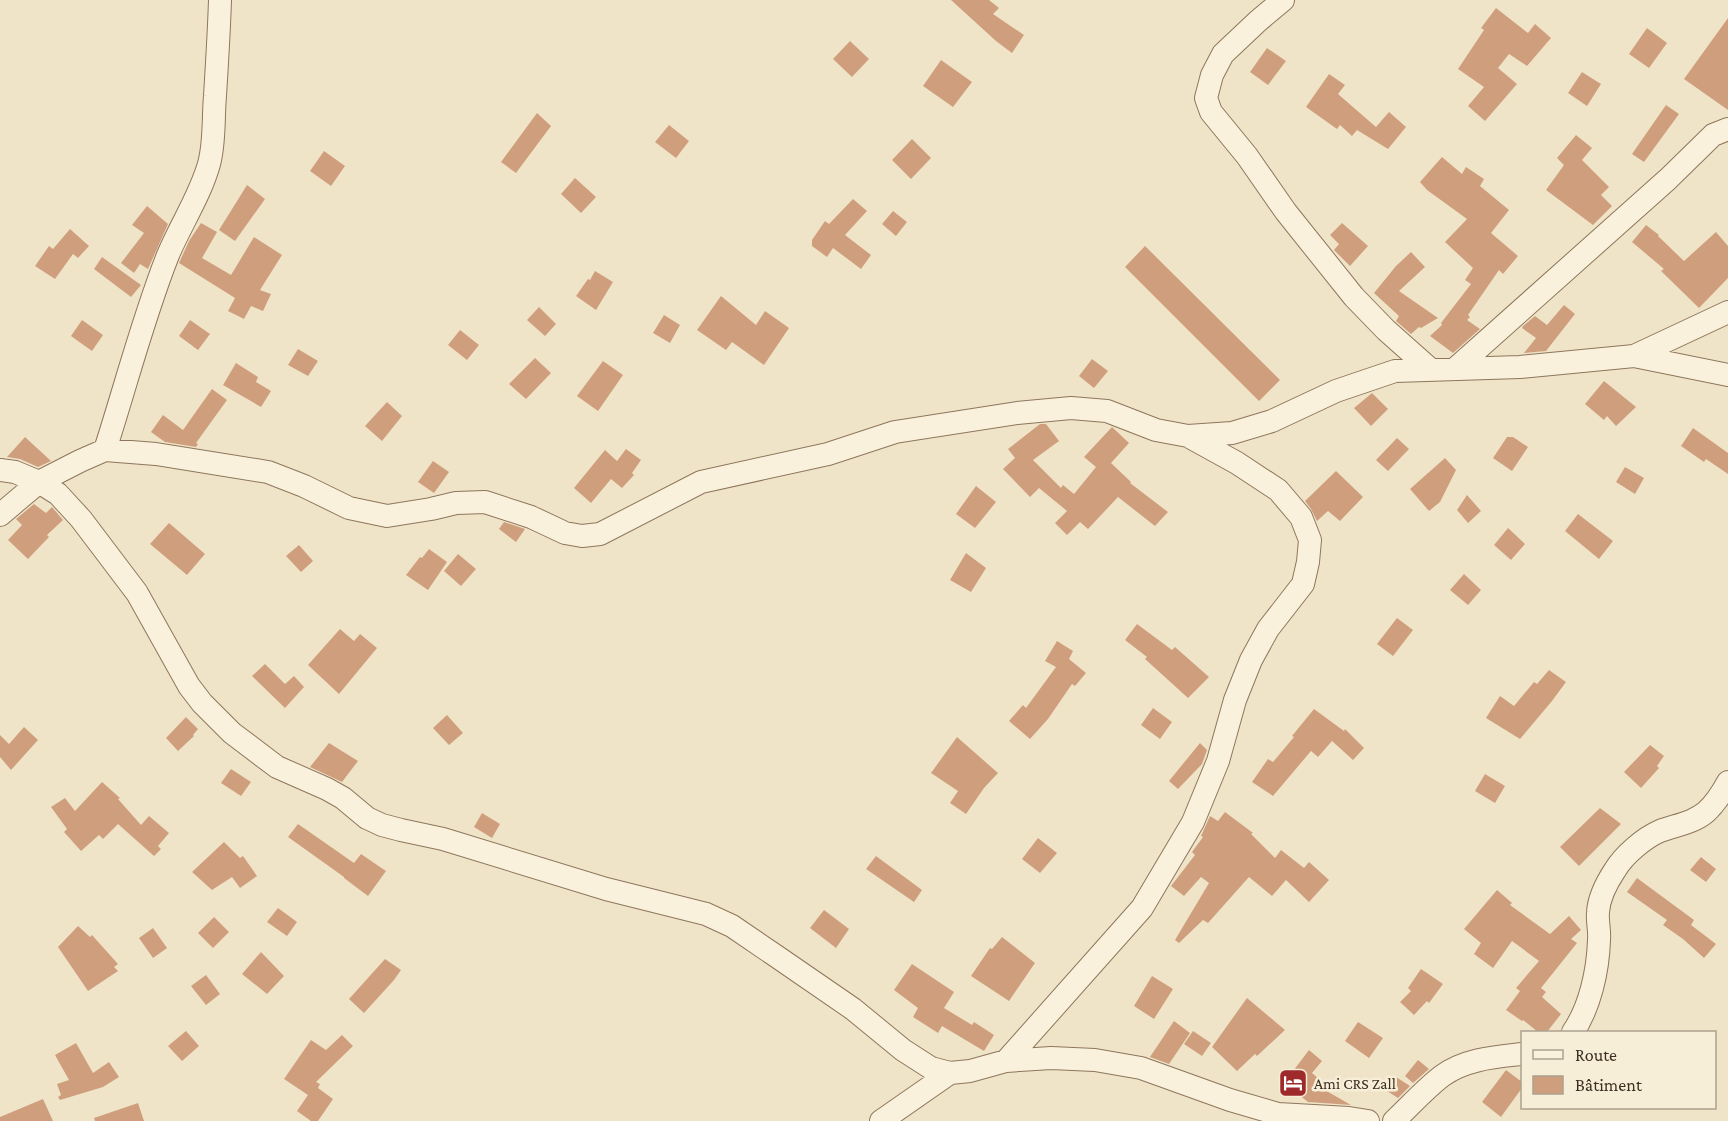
<svg xmlns="http://www.w3.org/2000/svg" width="1728" height="1121" font-family="'Crimson Pro',serif">
<style>
.building{fill:#cf9f7d}
.lines{fill:none;stroke-linecap:round;stroke-linejoin:round}
.street-casing{stroke:#8d765c;stroke-width:24}
.street{stroke:#faf1dc;stroke-width:22}
.labels{text-anchor:middle;stroke-width:5;stroke-linejoin:round;paint-order:stroke}
.poi-label{font-size:16px;fill:#3d2e20;stroke:#f7eed8;text-anchor:start}
</style>
<rect width="100%" height="100%" fill="#f0e4c8"/>
<path class="building" d="M951,0H989L999,8L993,14L1024,35L1012,53L996,41Z
M1496,8L1528,33L1535,24L1551,38L1527,66L1509,54L1498,68L1517,84L1485,121L1468,106L1484,87L1458,69L1484,30L1481,28Z
M1728,18V110L1684,79Z
M1647,28L1667,43L1649,68L1629,54Z
M850,41L869,59L852,77L833,59Z
M1267,48L1286,61L1268,85L1250,72Z
M941,60L972,82L953,107L923,86Z
M1582,72L1601,84L1587,106L1568,93Z
M1329,74L1345,85L1338,94L1376,127L1389,112L1406,127L1388,149L1357,130L1352,136L1340,125L1337,129L1306,107Z
M1666,105L1679,114L1644,162L1632,154Z
M537,113L551,126L516,173L501,162Z
M669,125L689,141L676,158L655,142Z
M1576,135L1592,148L1582,160L1609,187L1601,195L1612,206L1593,225L1546,190L1564,165L1557,158Z
M912,139L931,158L911,179L892,160Z
M324,151L345,166L331,186L310,171Z
M1442,157L1462,174L1466,167L1484,179L1480,186L1509,210L1491,233L1518,256L1503,274L1499,270L1468,315L1470,317L1467,320L1480,329L1453,353L1430,336L1442,325L1441,323L1471,284L1465,280L1473,268L1445,242L1467,219L1427,190L1420,182Z
M575,178L596,197L581,213L561,194Z
M247,185L265,199L235,241L219,230Z
M853,199L867,211L845,235L871,255L861,269L833,248L827,257L812,246V240L825,221L829,224Z
M147,206L168,224L148,269L140,264L134,273L121,263L144,233L132,225Z
M893,211L907,222L896,236L882,224Z
M201,223L217,232L202,258L231,275L254,237L282,255L260,290L271,294L263,311L251,306L244,319L228,311L235,298L179,263L189,241Z
M1342,223L1368,246L1350,266L1334,250L1339,244L1330,235Z
M1646,225L1659,235L1658,236L1684,261L1716,232L1728,246V278L1699,308L1661,271L1664,269L1632,242Z
M70,229L89,246L78,258L73,254L55,279L35,266L49,246L53,249Z
M1145,246L1280,380L1259,401L1125,267Z
M1411,252L1425,267L1399,291L1438,318L1421,328L1419,327L1411,334L1396,321L1399,316L1374,293L1396,266Z
M102,257L141,285L131,297L94,269Z
M595,271L613,282L596,310L576,296L588,279L590,280Z
M721,296L756,325L765,311L789,328L764,365L732,342L726,350L697,330Z
M1564,305L1575,314L1546,351L1524,353L1536,338L1522,328L1523,326L1535,316L1547,325Z
M539,307L556,324L545,336L527,320Z
M664,315L680,325L670,343L653,333Z
M82,320L103,335L92,351L71,336Z
M190,320L210,334L198,350L179,336Z
M460,330L479,345L467,360L448,345Z
M298,349L318,361L308,376L288,365Z
M535,358L551,373L526,399L509,384Z
M1092,359L1108,371L1094,388L1079,376Z
M603,361L623,375L598,411L577,396Z
M236,363L258,377L256,382L271,391L261,407L223,385Z
M1604,381L1636,407L1616,426L1607,416L1604,420L1585,404Z
M212,389L227,400L196,443L198,444L196,447L165,442L151,432L163,415L183,430Z
M1372,393L1388,409L1371,426L1354,408Z
M387,402L402,416L382,441L365,426Z
M1040,424H1046L1059,441L1033,460L1061,488L1063,485L1074,494L1096,467L1084,457L1112,427L1129,443L1111,463L1131,482L1130,483L1168,512L1155,526L1118,497L1088,529L1080,522L1067,535L1055,523L1067,511L1039,488L1030,497L1003,469L1015,458L1008,449Z
M1693,428L1728,453V474L1706,459L1704,462L1681,446Z
M25,437L51,461L38,467L20,459L7,457Z
M1507,437H1513L1528,447L1512,471L1493,458Z
M1397,438L1409,449L1388,471L1376,460Z
M626,449L641,460L632,473L634,475L622,488L611,479L591,503L574,488L605,450L617,461Z
M1445,458L1456,470L1440,502L1429,511L1410,489Z
M433,461L449,472L434,493L418,482Z
M1625,467L1644,478L1635,494L1616,482Z
M1336,471L1363,497L1340,521L1328,511L1317,521L1311,509L1305,501Z
M976,486L996,502L975,528L956,514Z
M1467,495L1481,511L1468,523L1457,510Z
M34,504L46,513L52,507L63,520L47,535L49,537L28,559L8,540L22,525L16,519Z
M1578,514L1613,541L1599,559L1565,531Z
M504,522L525,529L516,542L499,529Z
M169,523L205,554L187,575L150,544Z
M1508,528L1525,544L1511,560L1494,545Z
M299,545L313,561L301,572L286,556Z
M429,549L447,562L428,590L406,575L420,557L422,558Z
M966,553L986,568L971,592L950,580Z
M458,554L476,569L461,586L444,571Z
M1464,574L1481,590L1468,605L1450,590Z
M1397,618L1413,630L1393,656L1377,644Z
M1137,624L1172,650L1175,647L1209,677L1188,698L1145,659L1147,657L1125,640Z
M340,629L354,641L360,634L377,648L339,694L308,665Z
M1057,641L1073,651L1069,659L1086,673L1075,686L1072,684L1048,719L1030,739L1009,721L1023,705L1026,708L1056,667L1045,661Z
M265,664L285,684L294,676L304,687L285,708L252,676Z
M1549,670L1566,682L1552,701L1520,739L1486,718L1500,696L1514,706L1534,682L1537,684Z
M1153,708L1172,722L1160,739L1141,725Z
M1314,709L1344,731L1345,729L1364,748L1353,760L1332,741L1318,757L1311,751L1273,796L1252,782L1268,759L1273,762L1294,737L1292,736Z
M447,715L463,733L449,745L433,728Z
M186,717L198,729L193,735L194,736L178,751L166,738Z
M24,727L38,740L11,770L0,757V735L9,744Z
M957,737L998,773L984,788L966,814L950,803L958,791L931,773Z
M329,743L358,761L342,782L310,767Z
M1200,743L1207,750L1202,764L1178,789L1169,781Z
M1650,745L1664,756L1657,766L1659,768L1641,788L1624,772Z
M231,769L251,782L241,796L221,783Z
M1485,774L1505,786L1495,803L1475,791Z
M102,782L120,798L118,799L141,825L149,816L169,833L158,846L161,849L154,856L118,824L103,839L99,835L81,851L64,832L67,829L51,807L65,798L75,811Z
M1600,808L1621,824L1579,866L1560,847Z
M1225,812L1253,833L1251,834L1275,858L1281,850L1304,868L1309,862L1329,880L1309,902L1286,880L1272,896L1249,877L1208,923L1203,920L1179,943L1175,940L1209,883L1201,877L1184,896L1171,886L1195,855L1192,852L1203,837L1201,836L1210,816L1218,821Z
M482,813L500,824L492,838L474,827Z
M298,824L354,863L361,854L386,871L368,896L344,878V877L288,837Z
M1038,838L1057,853L1040,873L1022,859Z
M224,842L240,858L243,856L257,876L240,888L232,877L212,890L192,872Z
M876,856L922,890L914,902L866,869Z
M1701,857L1716,869L1706,882L1690,870Z
M1637,878L1694,920L1691,925L1716,944L1704,958L1683,939L1663,925L1667,920L1627,892Z
M1497,890L1512,903L1510,905L1550,934L1569,916L1581,930L1571,939L1577,943L1541,988L1546,992L1542,997L1561,1014L1547,1032H1538L1523,1020L1522,1021L1506,1010L1520,991L1516,988L1539,961L1512,941L1493,968L1474,954L1481,943L1464,929Z
M278,908L297,922L287,936L267,922Z
M824,910L849,929L836,948L810,928Z
M214,917L229,932L213,948L198,933Z
M78,926L90,937L92,935L118,964L114,967L118,971L88,991L58,947Z
M153,928L167,948L153,958L139,938Z
M1002,937L1035,963L1009,1001L971,976L990,948L992,949Z
M261,952L284,976L267,994L242,974Z
M385,959L401,970L394,980L364,1013L349,999Z
M912,964L954,992L944,1008L972,1025L974,1022L994,1035L984,1051L942,1026L938,1033L913,1017L918,1008L894,990Z
M1421,969L1443,984L1429,1003L1427,1001L1414,1015L1400,1002L1411,991L1408,988Z
M206,975L220,994L206,1005L191,986Z
M1152,976L1173,989L1154,1019L1134,1006Z
M1247,998L1285,1030L1257,1056L1255,1054L1237,1071L1212,1047Z
M1174,1021L1190,1033L1169,1064L1150,1057Z
M1358,1022L1383,1038L1369,1058L1345,1041Z
M186,1031L199,1046L182,1061L168,1046Z
M1193,1031L1211,1043L1202,1056L1184,1044Z
M342,1035L353,1046L316,1082L320,1084L318,1088L333,1099L318,1121H311L297,1111L308,1095L284,1079L311,1040L326,1050Z
M76,1043L93,1073L109,1062L119,1077L103,1087L60,1100L58,1097L61,1095L57,1084L69,1080L55,1055Z
M1309,1050L1322,1061L1312,1073L1320,1080L1316,1085L1351,1105L1308,1102L1284,1083Z
M1418,1060L1429,1069L1413,1083L1405,1076Z
M1506,1070L1522,1082V1088L1501,1117L1482,1102Z
M1396,1077L1410,1086L1398,1098L1387,1091Z
M43,1099L53,1121H0V1117Z
M138,1103L144,1121H95L94,1118Z"/>
<g class="lines">
<g class="street-casing">
<path id="street" d="M1283,0L1258,21L1223,54L1212,75L1206,98L1211,112L1247,156L1286,212L1354,297L1386,330L1431,370
M1634,356L1728,312
M1455,369L1668,179L1713,135L1728,129
M105,450C126,385 143,318 168,255C181,224 200,196 209,164C215,142 213,118 215,96C217,64 219,32 220,0
M0,470L15,472L39,482L58,494L81,519L137,593L189,686L202,703L232,733L277,767L327,789L343,798L367,818L382,825L401,830L443,839L606,889L706,914L732,926L776,956L853,1009L903,1050L931,1068L950,1073L970,1071L1006,1061L1051,1058L1095,1060L1141,1068L1230,1100L1278,1114L1349,1118L1368,1121
M0,515L39,482L80,461L105,450L156,454L268,472L304,486L349,508L387,516L431,509L456,503L485,502L531,517L565,533L582,536L600,534L701,482L828,454L895,432L1017,413L1071,408L1107,411L1156,430L1188,436L1232,433L1272,421L1336,391L1395,371L1520,367L1634,356L1728,375
M1573,1032C1590,1007 1598,971 1599,940C1600,931 1597,921 1598,912C1599,898 1607,882 1615,870C1624,855 1644,838 1660,831C1676,825 1693,823 1706,812C1716,803 1722,793 1728,782
M1006,1061L1142,908L1193,822L1218,761L1235,700L1251,660L1268,629L1303,584L1308,562L1310,540L1301,517L1278,490L1237,463L1188,436
M881,1121L950,1073
M1394,1121C1410,1106 1425,1089 1442,1076C1465,1059 1495,1057 1522,1054"/>
</g>
<use href="#street" class="street"/>
</g>
<defs>
<g id="hotel-square" transform="scale(1.5)"><rect x="-9" y="-9" width="18" height="18" rx="4" fill="#9e2a2b" stroke="#f7eed8"/><path d="M-6-4.5h1.5V1H6V5H4.5V3h-9V5H-6ZM-4 0a1.8 1.8 0 1 1 3.6 0ZM.5 0V-2.5h3Q6-2.5 6 0Z" fill="#fff"/></g>
</defs>
<g fill-rule="evenodd">
<use href="#hotel-square" x="1293" y="1083"/>
</g>
<g class="labels">
<g class="poi-label">
<text x="1314" y="1089">Ami CRS Zall</text>
</g>
</g>
<rect x="1521" y="1031" width="195" height="78" fill="#f7eed8" stroke="#ada18e" stroke-width="1.5"/>
<rect x="1533" y="1050" width="30" height="9" fill="#faf1dc" stroke="#ada18e" stroke-width="1.5"/>
<text x="1575" y="1061" font-size="18" fill="#3d2e20">Route</text>
<rect x="1533" y="1076" width="30" height="18" fill="#cf9f7d" stroke="#ada18e" stroke-width="1.5"/>
<text x="1575" y="1091" font-size="18" fill="#3d2e20">Bâtiment</text>
</svg>
